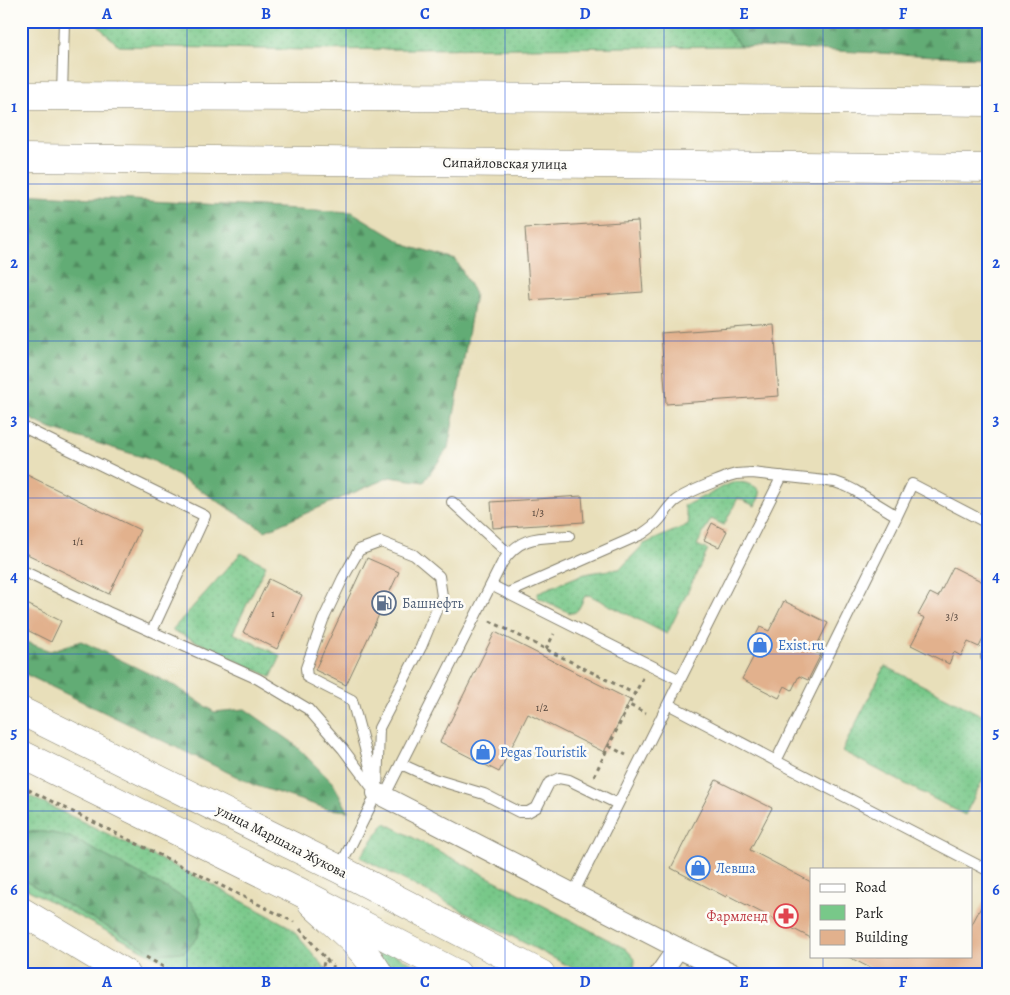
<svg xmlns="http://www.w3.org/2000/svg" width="1010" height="995" font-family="Alegreya,serif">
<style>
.green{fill:url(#green-dots);stroke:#4a7252}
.forest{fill:url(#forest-firs);stroke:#3f6448}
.building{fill:#e2b18d}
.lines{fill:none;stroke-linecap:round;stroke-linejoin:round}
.lane-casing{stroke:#827e6b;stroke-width:12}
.street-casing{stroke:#827e6b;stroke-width:22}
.secondary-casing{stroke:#827e6b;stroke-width:29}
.primary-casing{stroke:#827e6b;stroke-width:29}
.path{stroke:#827e6b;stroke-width:3;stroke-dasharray:4 4;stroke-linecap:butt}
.lane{stroke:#fff;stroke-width:10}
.street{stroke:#fff;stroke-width:20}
.secondary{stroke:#fff;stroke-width:28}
.primary{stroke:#fff;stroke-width:28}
.grid{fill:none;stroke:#1d4ed8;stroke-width:1;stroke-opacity:0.55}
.labels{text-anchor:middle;stroke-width:5;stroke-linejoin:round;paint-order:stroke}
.number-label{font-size:11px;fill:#4e4138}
.street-label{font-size:14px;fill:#1c1c1c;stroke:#fdfcf7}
.service-label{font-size:14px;fill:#4e5e75;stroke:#fdfcf7;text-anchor:start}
.shop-label{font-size:14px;fill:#366cbe;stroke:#fdfcf7;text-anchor:start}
.health-label{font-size:14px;fill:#be3a42;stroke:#fdfcf7;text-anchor:end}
.neatline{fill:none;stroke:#1d4ed8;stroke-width:2}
.grid-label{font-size:16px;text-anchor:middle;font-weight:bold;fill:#1d4ed8}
</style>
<defs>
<pattern id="green-dots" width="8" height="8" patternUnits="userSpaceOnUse" patternTransform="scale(1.25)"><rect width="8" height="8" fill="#78c889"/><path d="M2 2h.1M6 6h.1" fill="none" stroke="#67ab76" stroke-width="1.8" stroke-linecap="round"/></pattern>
<pattern id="forest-firs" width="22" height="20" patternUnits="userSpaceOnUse" patternTransform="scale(1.25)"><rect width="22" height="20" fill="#62ac75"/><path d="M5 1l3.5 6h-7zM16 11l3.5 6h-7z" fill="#508b5f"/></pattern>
</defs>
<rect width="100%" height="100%" fill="#fdfcf7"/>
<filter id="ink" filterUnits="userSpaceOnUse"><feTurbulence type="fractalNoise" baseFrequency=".02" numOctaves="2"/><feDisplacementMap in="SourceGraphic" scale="10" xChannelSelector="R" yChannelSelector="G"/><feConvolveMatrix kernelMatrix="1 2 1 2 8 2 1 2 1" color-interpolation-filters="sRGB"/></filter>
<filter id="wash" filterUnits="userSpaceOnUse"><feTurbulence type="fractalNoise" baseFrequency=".0096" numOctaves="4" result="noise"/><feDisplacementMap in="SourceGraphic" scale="20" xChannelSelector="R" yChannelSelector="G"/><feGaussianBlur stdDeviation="1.12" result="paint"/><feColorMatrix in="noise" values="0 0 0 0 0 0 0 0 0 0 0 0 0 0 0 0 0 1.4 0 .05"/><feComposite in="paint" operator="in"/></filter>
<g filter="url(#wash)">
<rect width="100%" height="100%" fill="#e8dfba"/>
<path class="green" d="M97,21H721L740,46L307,50L119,46L99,27Z
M735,482C742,482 759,484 760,494C760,498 756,502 755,506L738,498L724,525L711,519L697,545L708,550L667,634L589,595L585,596C581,603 579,614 570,613L537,597L539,592L581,575L595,572L619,569L622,567L644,544L685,526L689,523L684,506L727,485Z
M241,553L266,565L233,633L281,656L271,677L172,630Z
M885,666L989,719V768L965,815L842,751Z
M21,792L205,881L290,927L330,974H188L21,886Z
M385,823L626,949L635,959L634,971L633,974H584L360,857Z
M371,941L430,974H388Z"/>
<path class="forest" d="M721,21H989V58L956,57L740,46Z
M21,194L352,212L408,246L456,260L475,294L457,399L448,448L424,482L390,477L265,531L152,460L51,429L21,414Z
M21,640L50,651L81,641L177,687L214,712L245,709L292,742L333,783L348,811L328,809L254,785L21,672Z
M25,831L45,832L68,836L190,901L202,918L198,937L185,952L156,954L21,879V833Z"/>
<g id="blocks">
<path class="building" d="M638,221L643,292L530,300L525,228Z
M774,325L779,396L666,404L661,333Z
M21,472L140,530L109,594L21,551Z
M582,496L584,522L493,528L491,502Z
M712,523L727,531L719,547L704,540Z
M367,558L399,572L346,685L315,670Z
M953,567L989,585V627L979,647L968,642L961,656L954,652L949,664L911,645L925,618L918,615L930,593L938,597Z
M269,579L302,595L277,649L243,632Z
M21,601L61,621L51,642L21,627Z
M784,601L828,623L814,651L821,654L808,680L799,676L792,690L785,686L779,698L742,679L756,652L749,649L760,627L769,631Z
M495,632L630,700L604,752L528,714L499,772L440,742Z
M716,780L772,808L750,850L811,882V938L727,895L726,897L671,868Z
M989,892V974H882L847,956H971V926Z"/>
</g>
</g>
<g filter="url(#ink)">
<use href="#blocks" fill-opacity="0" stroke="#827e6b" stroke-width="1"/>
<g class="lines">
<g class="lane-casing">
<path id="lane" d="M62,95L64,21
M21,426L205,516L152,631
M452,502L508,553
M897,516L912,484L989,524
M21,570L108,612L258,679L308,709L343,749L373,789
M491,585L680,680
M508,593L642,534C648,530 655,525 660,519C665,513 669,506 675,501C688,491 713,483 729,476L736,474L752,473L835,482L846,486L854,490L897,516L776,761L989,871
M986,657L989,650
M668,704L776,761
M401,764L434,779L484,794L519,812H528L537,807L549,783L559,778L569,780L618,804
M384,797L502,563C520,535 539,538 569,536
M340,867L377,793L379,728L421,647L442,596L439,576L414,555L381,542L359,550L343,578L323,620L306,668L307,677L352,700L377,793
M573,894L782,476"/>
</g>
<g class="street-casing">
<path id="street" d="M377,793L678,948L733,974
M660,974L678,948"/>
</g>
<g class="secondary-casing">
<path id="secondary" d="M21,96L637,98L989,102
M21,158L989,168
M312,903C335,925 363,946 379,974
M21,911L126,974"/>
</g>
<g class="primary-casing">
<path id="primary" d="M21,711L339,869L541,974
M21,754L300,892L457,974"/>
</g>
<path class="path" d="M490,621L635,694
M546,649L554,634
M643,678L629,705L646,713
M609,746L626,755
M594,776L629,705
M21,786L294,922
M300,929L339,974
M146,957L176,974
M321,974L325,958"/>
<use href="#lane" class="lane"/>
<use href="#street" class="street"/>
<use href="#secondary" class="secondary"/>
<use href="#primary" class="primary"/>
</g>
</g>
<path class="grid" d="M187,21V974M346,21V974M505,21V974M664,21V974M823,21V869M21,184H989M21,341H989M21,498H989M21,654H989M21,811H989M823,956V974"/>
<defs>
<g id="fuel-ring" transform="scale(1.25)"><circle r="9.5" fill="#fdfcf7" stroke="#5c6f8a" stroke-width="1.5"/><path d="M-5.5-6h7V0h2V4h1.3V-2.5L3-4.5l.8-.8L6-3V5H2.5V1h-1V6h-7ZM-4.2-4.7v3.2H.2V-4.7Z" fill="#5c6f8a"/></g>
<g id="shop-ring" transform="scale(1.25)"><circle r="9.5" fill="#fdfcf7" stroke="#3f7fe0" stroke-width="1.5"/><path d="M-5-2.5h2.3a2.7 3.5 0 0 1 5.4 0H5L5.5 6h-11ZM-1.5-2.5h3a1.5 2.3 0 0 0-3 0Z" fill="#3f7fe0"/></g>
<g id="pharmacy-ring" transform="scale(1.25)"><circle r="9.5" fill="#fdfcf7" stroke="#e0444e" stroke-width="1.5"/><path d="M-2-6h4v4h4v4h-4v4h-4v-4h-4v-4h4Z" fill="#e0444e"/></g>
</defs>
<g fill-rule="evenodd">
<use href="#fuel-ring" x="384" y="603"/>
<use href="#shop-ring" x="760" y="645"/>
<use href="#shop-ring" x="483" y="752"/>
<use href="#shop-ring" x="698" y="868"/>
<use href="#pharmacy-ring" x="786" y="916"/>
</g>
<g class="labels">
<g class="number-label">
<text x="538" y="516">1/3</text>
<text x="78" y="545">1/1</text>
<text x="273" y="617">1</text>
<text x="952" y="620">3/3</text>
<text x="542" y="711">1/2</text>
</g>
<g class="street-label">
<text transform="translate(505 163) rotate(1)" y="5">Сипайловская улица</text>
<text transform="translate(282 841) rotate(27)" y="5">улица Маршала Жукова</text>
</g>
<g class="service-label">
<text x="402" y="608">Башнефть</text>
</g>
<g class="shop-label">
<text x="778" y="650">Exist.ru</text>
<text x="500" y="757">Pegas Touristik</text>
<text x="716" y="873">Левша</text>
</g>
<g class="health-label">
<text x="768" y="921">Фармленд</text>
</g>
</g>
<rect width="1010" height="995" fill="none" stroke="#fdfcf7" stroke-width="55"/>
<rect x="810" y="868" width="162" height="90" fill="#fdfcf7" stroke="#a3a29f"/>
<rect x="820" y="884" width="25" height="8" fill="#ffffff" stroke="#a3a29f"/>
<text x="855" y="892" font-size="15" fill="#1c1c1c">Road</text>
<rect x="820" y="905" width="25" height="15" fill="#78c889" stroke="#a3a29f"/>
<text x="855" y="918" font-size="15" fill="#1c1c1c">Park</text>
<rect x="820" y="930" width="25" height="15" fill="#e2b18d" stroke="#a3a29f"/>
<text x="855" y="942" font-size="15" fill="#1c1c1c">Building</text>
<rect x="28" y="28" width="954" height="940" class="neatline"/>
<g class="grid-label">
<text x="107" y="19">A</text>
<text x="266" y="19">B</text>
<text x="425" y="19">C</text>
<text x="585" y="19">D</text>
<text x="744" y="19">E</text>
<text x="903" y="19">F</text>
<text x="14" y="112">1</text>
<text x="996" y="112">1</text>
<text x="14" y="268">2</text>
<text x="996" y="268">2</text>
<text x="14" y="425">3</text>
<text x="996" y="425">3</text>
<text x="14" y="582">4</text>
<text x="996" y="582">4</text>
<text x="14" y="738">5</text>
<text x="996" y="738">5</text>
<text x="14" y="895">6</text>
<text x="996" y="895">6</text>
<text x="107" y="987">A</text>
<text x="266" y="987">B</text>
<text x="425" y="987">C</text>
<text x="585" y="987">D</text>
<text x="744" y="987">E</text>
<text x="903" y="987">F</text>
</g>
</svg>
